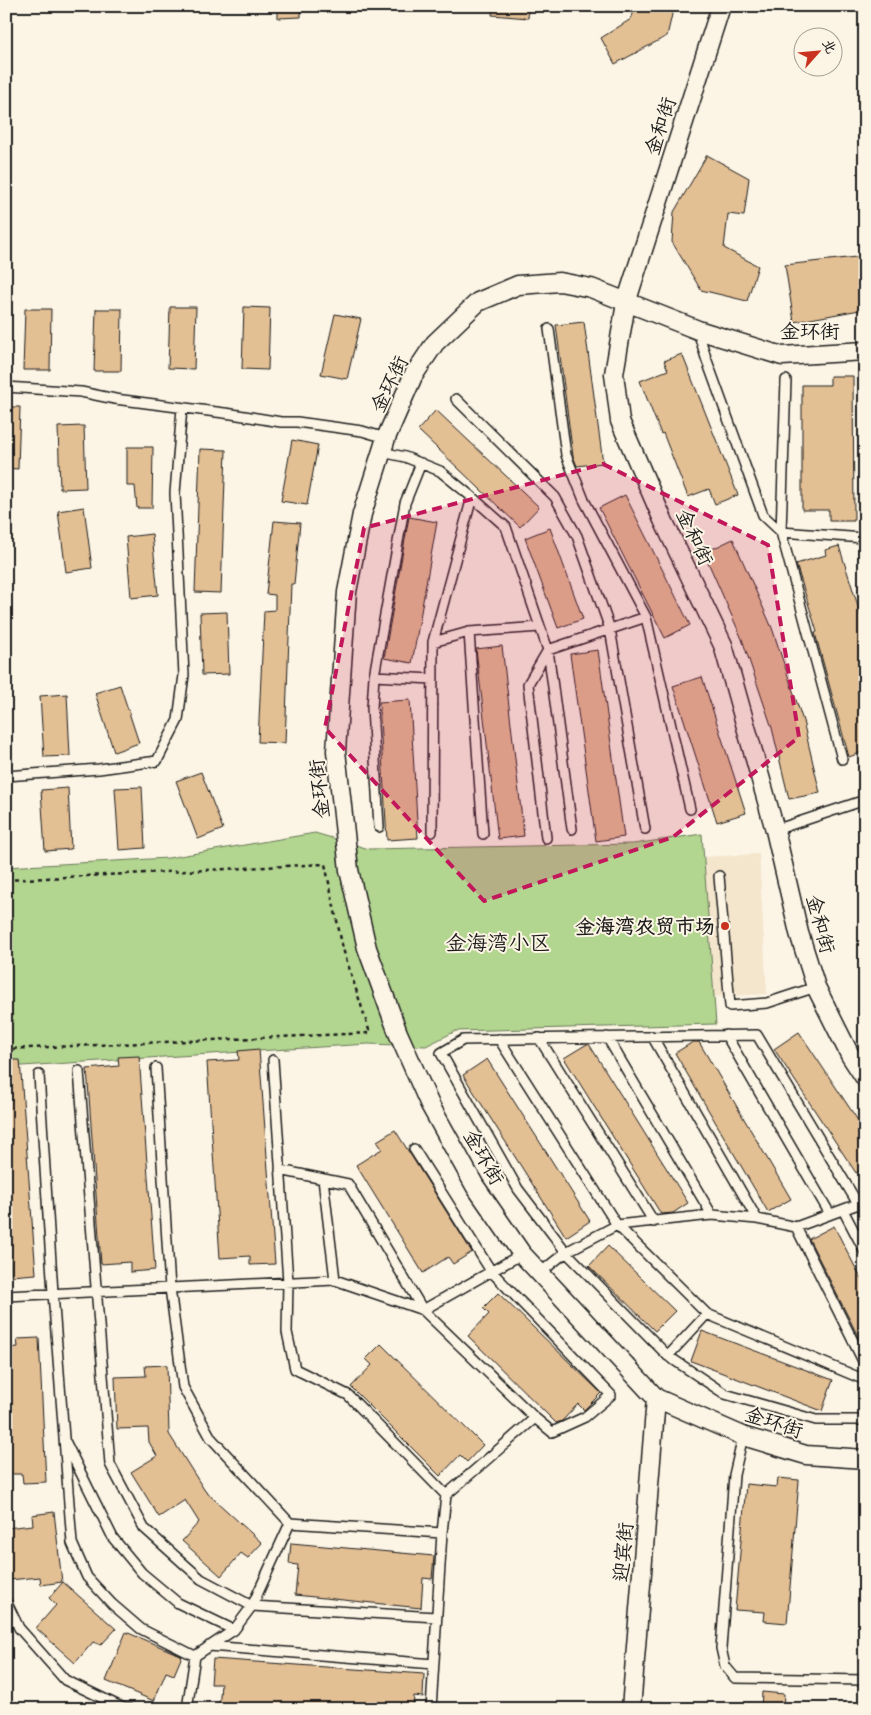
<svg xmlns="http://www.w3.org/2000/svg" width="871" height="1715" font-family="Mynerve,'LXGW WenKai TC',sans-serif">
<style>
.built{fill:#f4e5cd}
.green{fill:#b2d590;stroke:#677856}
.building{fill:#e3bf94;stroke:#1c1c1c}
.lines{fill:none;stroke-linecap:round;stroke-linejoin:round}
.service-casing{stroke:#1c1c1c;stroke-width:12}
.minor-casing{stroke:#1c1c1c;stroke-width:21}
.path{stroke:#1c1c1c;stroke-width:2.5;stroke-dasharray:4 4;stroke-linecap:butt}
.service{stroke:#fcf5e5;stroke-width:9}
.minor{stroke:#fcf5e5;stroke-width:18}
.marked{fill:#c2185b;fill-opacity:0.2;stroke:#c2185b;stroke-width:4;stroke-dasharray:10 6;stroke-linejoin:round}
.poi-dot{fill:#c8321e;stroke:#fcf5e5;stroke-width:2}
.labels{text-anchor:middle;stroke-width:4;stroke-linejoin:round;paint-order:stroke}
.street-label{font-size:20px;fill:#1c1c1c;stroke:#fcf5e5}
.poi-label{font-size:20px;font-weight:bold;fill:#1c1c1c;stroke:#fcf5e5;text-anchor:end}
.neighbourhood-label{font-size:21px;fill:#1c1c1c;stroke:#fcf5e5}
</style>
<rect width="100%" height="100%" fill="#fcf5e5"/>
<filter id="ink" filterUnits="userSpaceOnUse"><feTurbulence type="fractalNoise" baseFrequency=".02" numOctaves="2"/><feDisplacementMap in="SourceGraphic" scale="10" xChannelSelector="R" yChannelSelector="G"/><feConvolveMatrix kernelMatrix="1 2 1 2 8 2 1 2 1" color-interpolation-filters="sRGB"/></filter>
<g filter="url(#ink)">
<path class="built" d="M759,854L767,994L692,998L683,858Z"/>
<path class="green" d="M315,833L369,849L633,844L702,834L716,1024L456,1031L426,1046L368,1044L6,1067V867L168,858Z"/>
<path class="building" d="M278,6H301V17L278,18Z
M493,6H529L528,18L492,15Z
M636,6H674L667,36L615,64L601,38L631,19Z
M707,155L749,178L744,216L728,214L724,248L758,266L747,301L701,290L672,242L674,212Z
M865,256V309L794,322L785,265Z
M170,307H196L194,369L168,368Z
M244,307L270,308L268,370L242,369Z
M25,309H51L50,370H23Z
M96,309H122L121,371H94Z
M335,314L361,319L347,379L321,374Z
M584,322L603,463L577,466L573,456L556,325Z
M682,354L738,495L715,504L709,489L688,497L663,433L661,434L640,381L668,370L664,361Z
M830,376H853L854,521H829V510H802V385H830Z
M6,407H20L18,469L6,468Z
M436,410L539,507L520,527L418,430Z
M84,426L86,488L60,489L58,427Z
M292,440L318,445L307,505L281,501Z
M127,447H153L152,508H137L135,486H127Z
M200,449L226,450L221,593L195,592Z
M625,495L690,625L665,638L599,508Z
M84,507L92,568L66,572L58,511Z
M409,517L437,522L412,663L384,658Z
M274,521L300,523L294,584H291L285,743L258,742L264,611L275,610V595L266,594Z
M550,528L583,619L558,628L525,538Z
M152,534L158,595L131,598L126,537Z
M733,539L772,628L803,721L820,793L789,799L772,728L742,639L704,553Z
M839,546L865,628V751L849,757L815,633L817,632L796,564L826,555L825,550Z
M227,612L229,674L202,675L200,613Z
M502,646L524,836L498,839L476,649Z
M598,650L624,837L596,841L570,654Z
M702,677L746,813L717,822L673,686Z
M120,685L139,743L114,752L95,693Z
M67,694L70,756L44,757L40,696Z
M410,700L418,838L387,840L379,702Z
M201,772L223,829L198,839L176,781Z
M142,787L145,848L119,850L115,788Z
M68,788L71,849L45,851L41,790Z
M799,1032L865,1131V1167L856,1173L774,1049Z
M693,1042H699L791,1199L768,1212L675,1053Z
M587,1044H589L688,1203L673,1213L661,1214L564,1058Z
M259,1049L275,1264L250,1265V1256L220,1258L207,1062L239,1060L238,1051Z
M139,1056L155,1270L130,1272V1262L101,1264L87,1069L119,1066L118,1057Z
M487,1059L590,1221L566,1237L463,1075Z
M6,1060H20L36,1274L11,1276L10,1253H6V1228H11L8,1181H6Z
M395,1130L472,1252L453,1264L448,1257L423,1273L356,1165L382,1149L377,1141Z
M834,1226L865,1286V1350L809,1239Z
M608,1246L675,1311L655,1331L589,1266Z
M498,1293L601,1393L584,1410L578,1404L562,1421L556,1423L468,1336L489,1314L483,1308Z
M702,1331L833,1380L822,1411L691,1361Z
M39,1338L46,1482L23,1483L22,1474H6V1348L18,1347L17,1339Z
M381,1344L483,1445L467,1462L460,1455L440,1476L351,1387L372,1365L366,1359Z
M167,1365L169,1434L205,1491L262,1543L248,1558L241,1553L221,1576L182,1541L199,1522L185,1500L159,1517L131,1472L157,1456L149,1442L148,1428L117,1429L115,1377L146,1376L145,1366Z
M778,1478L799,1480L787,1623L764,1621L765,1612L735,1610L746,1484L777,1487Z
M54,1512L62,1582L41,1585L40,1577L9,1580L6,1558V1528L33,1525L32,1515Z
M291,1543L434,1556L432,1579L423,1578L421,1608L295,1595L298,1565L289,1564Z
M63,1582L116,1629L101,1645L93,1642L75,1663L36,1628L56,1605L49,1598Z
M126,1632L182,1656L174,1675L166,1672L154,1701L106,1681Z
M213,1659L424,1674L423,1697L414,1696L413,1709H219L221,1684H211Z
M762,1692L784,1694L783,1709H761Z"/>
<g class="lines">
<g class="service-casing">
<path id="service" d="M549,329L566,455L584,500L646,617L690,809
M698,331L706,358L763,515L781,532L864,538
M786,380L781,532L842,759
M6,387L81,392L115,399L232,414L281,422H297L362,431L386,438
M456,399L555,497L577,536L610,629L645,829
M382,452L405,457L440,471L472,497L506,527L548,650L572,829
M865,477V542
M469,632L483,834
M433,642L469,632L540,627
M374,676L433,679
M6,776L99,769L157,761L178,720L184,675L175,493L182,408
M379,827L372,708L374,676L405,503L421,463
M775,830L865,800
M432,832L433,642L472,497
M546,838L528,684L548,650L646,617
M719,876L730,1006L767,1003L816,987
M726,1035L830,1214
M652,1036L757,1219
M607,1037L712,1215
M539,1038L654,1222
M499,1039L617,1225L707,1314L865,1380
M273,1060L288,1282L287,1332L295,1369L348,1395L446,1495L442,1533L431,1709
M156,1068L170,1288L183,1387L211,1438L290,1523L442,1533
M79,1071L110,1464L144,1528L201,1579L252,1606L436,1617
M39,1075L53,1293L72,1543L87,1577L112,1604L141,1629L195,1656
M414,1149L491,1271L611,1395L585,1417L552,1432L535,1418
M280,1170L348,1184L423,1310L535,1418L446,1495
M323,1179L335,1280
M858,1204L757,1035L463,1040L441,1053L518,1189L566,1252L668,1356L725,1394L816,1420H865
M843,1210L865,1252
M796,1227L865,1365
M540,1273L566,1252L617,1225L712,1215L757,1219L796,1227L858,1204L865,1209
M6,1296L335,1280L423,1310L522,1254
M668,1356L707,1314
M743,1436L734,1475L721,1648L725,1666L735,1678L865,1680
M66,1443L113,1538L142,1573L178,1603L234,1630
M6,1601L19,1628L65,1680L123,1708L129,1709
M209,1646L434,1664
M187,1709L195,1656L234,1630L252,1606L290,1523"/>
</g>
<g class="minor-casing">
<path id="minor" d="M721,6L626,303L614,374L620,421L663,520L723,645L775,830L799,933L816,987L850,1055L865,1078
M865,351L782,356L698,330L591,288L560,282L518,285L478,302L435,343L413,376L386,438L362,514L347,592L336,751L349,870L367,948L398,1033L430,1105L475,1186L522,1254L656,1398L743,1436L806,1455L865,1459
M631,1709L656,1398"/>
</g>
<path class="path" d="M6,880L325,864L343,949L370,1033L6,1049"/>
<use href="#service" class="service"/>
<use href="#minor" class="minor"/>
</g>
</g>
<path class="marked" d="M603,464L768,545L799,737L673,837L484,901L325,728L364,528Z"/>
<circle class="poi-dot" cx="725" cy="926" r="5"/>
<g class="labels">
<g class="street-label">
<text transform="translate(660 126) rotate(-72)" y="7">金和街</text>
<text x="810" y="338">金环街</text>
<text transform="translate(389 384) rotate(-64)" y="7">金环街</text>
<text transform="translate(695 537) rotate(65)" y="7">金和街</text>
<text transform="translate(319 789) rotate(-96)" y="7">金环街</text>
<text transform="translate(821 924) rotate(75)" y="7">金和街</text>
<text transform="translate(484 1157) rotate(60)" y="7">金环街</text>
<text transform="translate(774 1422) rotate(18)" y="7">金环街</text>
<text transform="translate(623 1552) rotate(-85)" y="7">迎宾街</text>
</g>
<g class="poi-label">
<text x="715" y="933">金海湾农贸市场</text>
</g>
<g class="neighbourhood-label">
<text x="498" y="950">金海湾小区</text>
</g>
</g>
<rect width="871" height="1715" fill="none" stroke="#fcf5e5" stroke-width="25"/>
<rect x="12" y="12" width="846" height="1690" fill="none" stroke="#1c1c1c" stroke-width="2" filter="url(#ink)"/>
<g transform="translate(818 52) rotate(63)"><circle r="24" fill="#fcf5e5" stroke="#a29e95"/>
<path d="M0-4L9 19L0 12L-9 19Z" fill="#c8321e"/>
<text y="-8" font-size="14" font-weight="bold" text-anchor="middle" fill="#1c1c1c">北</text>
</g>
</svg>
